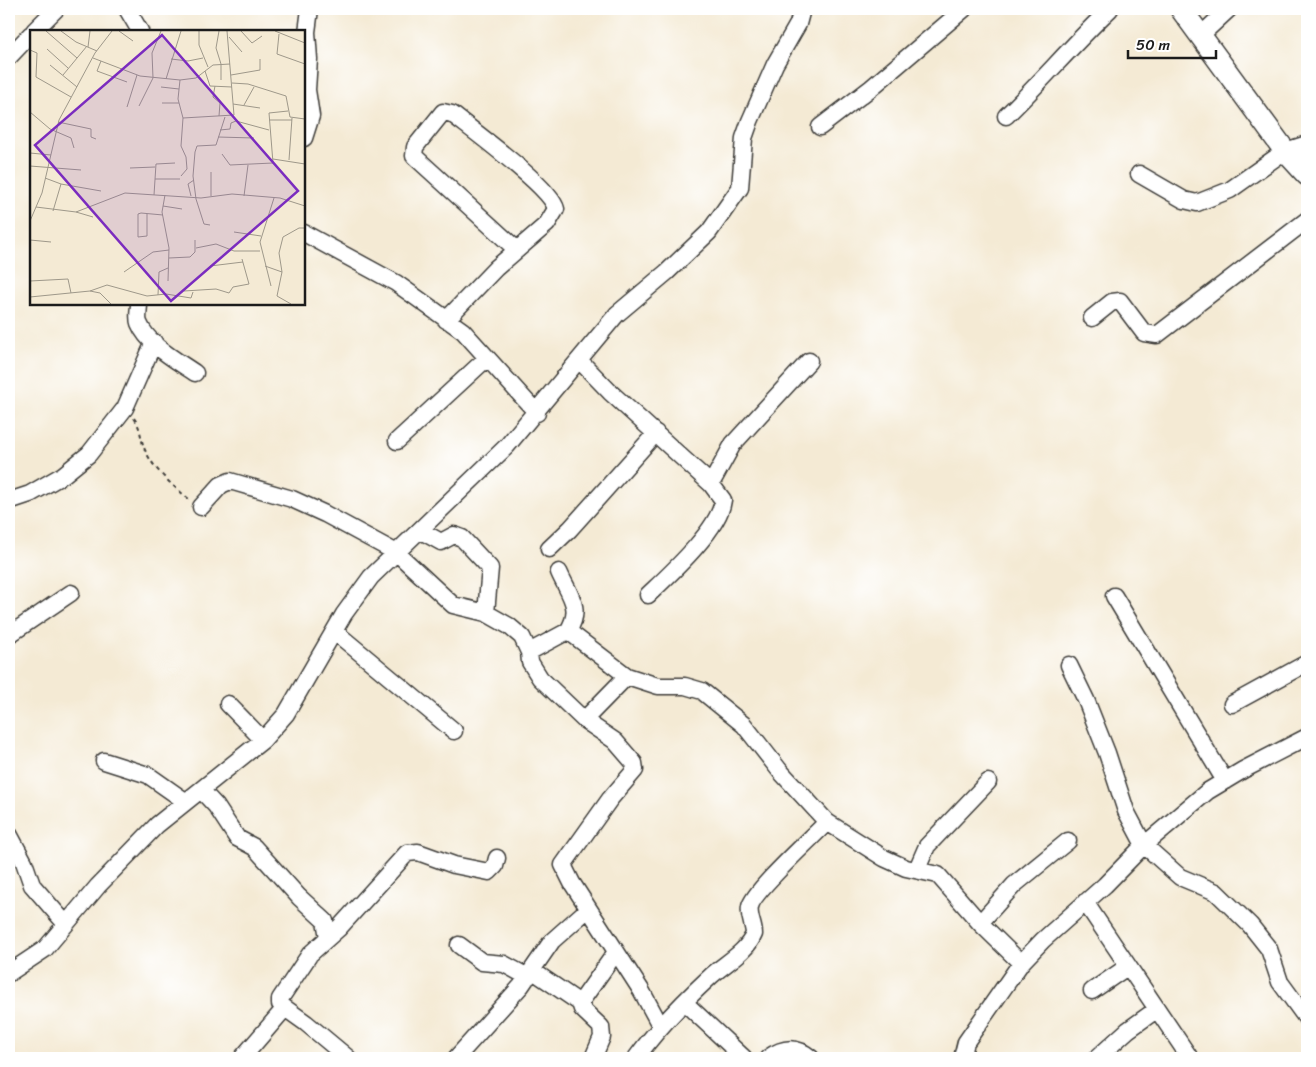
<svg xmlns="http://www.w3.org/2000/svg" width="1316" height="1067" font-family="Sriracha,sans-serif">
<style>
.lines{fill:none;stroke-linecap:round;stroke-linejoin:round}
.minor-casing{stroke:#3c3b38;stroke-width:19}
.major-casing{stroke:#3c3b38;stroke-width:24}
.path{stroke:#3c3b38;stroke-width:2;stroke-dasharray:4 4;stroke-linecap:butt}
.minor{stroke:#fff;stroke-width:16}
.major{stroke:#fff;stroke-width:21}
.inset-road{fill:none;stroke:#9e988a;stroke-width:1}
.view{fill:#7b2cbf;fill-opacity:0.15;stroke:#7b2cbf;stroke-width:2.5}
.inset-edge{fill:none;stroke:#1c1c1c;stroke-width:2.5}
</style>
<rect width="100%" height="100%" fill="#fff"/>
<filter id="ink" filterUnits="userSpaceOnUse"><feTurbulence type="fractalNoise" baseFrequency=".02" numOctaves="2"/><feDisplacementMap in="SourceGraphic" scale="10" xChannelSelector="R" yChannelSelector="G"/><feConvolveMatrix kernelMatrix="1 2 1 2 8 2 1 2 1" color-interpolation-filters="sRGB"/></filter>
<filter id="wash" filterUnits="userSpaceOnUse"><feTurbulence type="fractalNoise" baseFrequency=".0096" numOctaves="4" result="noise"/><feDisplacementMap in="SourceGraphic" scale="20" xChannelSelector="R" yChannelSelector="G"/><feGaussianBlur stdDeviation="1.12" result="paint"/><feColorMatrix in="noise" values="0 0 0 0 0 0 0 0 0 0 0 0 0 0 0 0 0 1.4 0 .05"/><feComposite in="paint" operator="in"/></filter>
<g filter="url(#wash)">
<rect width="100%" height="100%" fill="#f4ead4"/>
</g>
<g filter="url(#ink)">
<g class="lines">
<g class="minor-casing">
<path id="minor" d="M127,9L140,31
M34,31L56,9
M1201,35L1229,9
M9,57L31,34
M1006,116C1042,81 1074,43 1110,9
M820,127L871,88L964,9
M304,138L311,116L307,90L309,59L307,32L310,9
M1139,174L1184,200L1197,203L1230,190L1285,151L1307,144
M304,233L396,283L463,331L537,413
M139,304C139,309 137,318 139,323C148,345 176,360 195,373
M1092,318L1112,302L1120,301L1144,333L1157,335L1307,220
M446,320L496,268L547,224L556,209C552,188 472,130 452,114L443,112L415,147L414,156L517,250
M579,360L610,392L711,484L723,500C720,529 669,575 648,595
M397,441L487,358
M711,484L733,444L809,361
M9,501L30,494L63,475L89,454L125,408L154,342
M201,507L221,485L230,481L292,499L325,514L397,553L453,605L486,613L509,626L522,637L529,652L530,662L540,678L584,720L615,741L634,763L635,770L610,799L563,865L572,883L641,990L661,1027
M421,531L441,542L454,535L462,538L490,568L486,613
M549,549L570,529L656,433
M559,572C569,595 583,608 568,631L627,676L658,686H685L702,691L744,725L780,771L827,822L884,858L906,868L938,875L980,923L1021,963
M1114,596L1225,781
M334,631L454,731
M9,635L71,593
M529,652L568,631
M1069,665L1086,700L1107,753L1126,811L1144,845L1180,877L1216,892L1250,925L1269,949L1280,982L1307,1019
M228,704L263,740
M1232,704L1307,663
M584,720L627,676
M104,761L148,775L185,801
M201,790L216,806L237,838L254,847L299,897L325,921L328,937
M9,834L24,862L32,885L65,923
M917,869L927,846L988,782
M1085,902L1190,1058
M980,923L1014,885L1068,841
M459,945L482,962L504,964L528,977
M533,971L580,1003
M9,973L45,949L98,886L157,825L263,740L286,714L344,614L371,577L507,446L617,314L667,272L709,232L740,188L744,138L750,121L775,64L798,24L802,9
M1092,991L1127,967
M685,1003L744,1058
M285,1008L306,1023L348,1058
M242,1058L285,1008L280,1004V999L310,954L338,929L407,853L418,852L454,865L489,872L495,866L497,858
M456,1058L521,986L552,941L588,909
M593,1058L602,1037L601,1027L582,1009L580,1003L616,952
M636,1058C657,1029 684,1001 711,976C725,963 746,953 754,934C754,925 748,916 750,907C752,892 813,837 827,822
M768,1058C783,1047 797,1046 811,1058
M962,1058L966,1042L1021,963L1043,940L1105,885L1144,845L1208,791L1243,770L1307,737
M1097,1058L1128,1030L1156,1010"/>
</g>
<g class="major-casing">
<path id="major" d="M1181,9L1285,151L1307,175"/>
</g>
<path class="path" d="M134,418C142,429 140,441 146,452C155,471 173,486 189,499"/>
<use href="#minor" class="minor"/>
<use href="#major" class="major"/>
</g>
</g>
<g transform="translate(30 30)">
<rect width="275" height="275" fill="#f4ead4"/>
<path class="inset-road" d="M16,1L47,28M31,1L46,12L67,21M89,1L103,11M169,1V15L178,37M189,1L186,18L191,34V50M211,1L222,13L232,6M245,1L275,13M249,4L247,24L275,34M199,7L212,22M58,17L60,1M17,19L38,38M0,20L7,23L6,47L41,67M63,28L110,46L150,50L166,48L183,35L200,34M141,29L158,31L173,28M71,31L67,41L97,52M20,35L47,57M175,41L180,56L202,57M33,45L57,16M201,45L230,40V29M136,49L151,1M150,50L148,69L153,88L151,116L156,127L157,139L151,146M202,53L218,54L256,66L260,87L275,89M185,56L183,67L190,73L189,86M131,57L149,59M132,73H149M203,74L230,78M214,75L224,57M109,76L123,48L122,23L131,1M97,77L107,45M0,82L20,99L41,108L44,118M153,88L204,85L197,1M239,90H262M28,92L61,99V107L66,109M190,100L200,99L201,93L206,91L239,100M188,107L224,108M0,123L21,125M192,124L200,135L243,133L239,83L258,81M243,129L275,134M259,130L262,88M0,136L51,140M100,138L125,137M181,142V166M15,148L31,154L23,181M125,149H150M31,154L71,161M124,165L126,134L145,133M135,165L132,182L139,218L138,251M161,166L158,154L164,150M214,166L218,135M133,176L152,179M6,177L46,182L95,163L171,168L202,164L250,168L275,176M46,182L63,187M117,184V206L108,207V184L111,183L133,185M0,191L12,163L29,90L65,23L82,1M180,195L174,194L166,169L163,146L165,122L167,116L186,115L195,87M204,202L231,206M0,210L21,212M166,218L186,214L204,221H230M139,228L160,227L165,222V210M180,236L213,232M235,236L252,242L247,266L261,274M94,242L123,222L139,220M252,242L249,223L253,207L269,198H275M0,251L38,249L41,263M241,256L230,212L244,168M60,261L77,255L117,266L136,264L161,268L163,262M154,261L186,259L199,263L203,257L219,254L212,229M128,265L129,242L138,238M0,267L60,261L70,263L81,274"/>
<path class="view" d="M132,5L268,161L141,271L5,115Z"/>
<rect width="275" height="275" class="inset-edge"/>
</g>
<rect width="1316" height="1067" fill="none" stroke="#fff" stroke-width="30"/>
<path d="M1128 50v8h88v-8" fill="none" stroke="#1c1c1c" stroke-width="2.5"/>
<text x="1136" y="50" font-size="15" fill="#1c1c1c" stroke="#ffffff" stroke-width="4" paint-order="stroke">50 m</text>
</svg>
